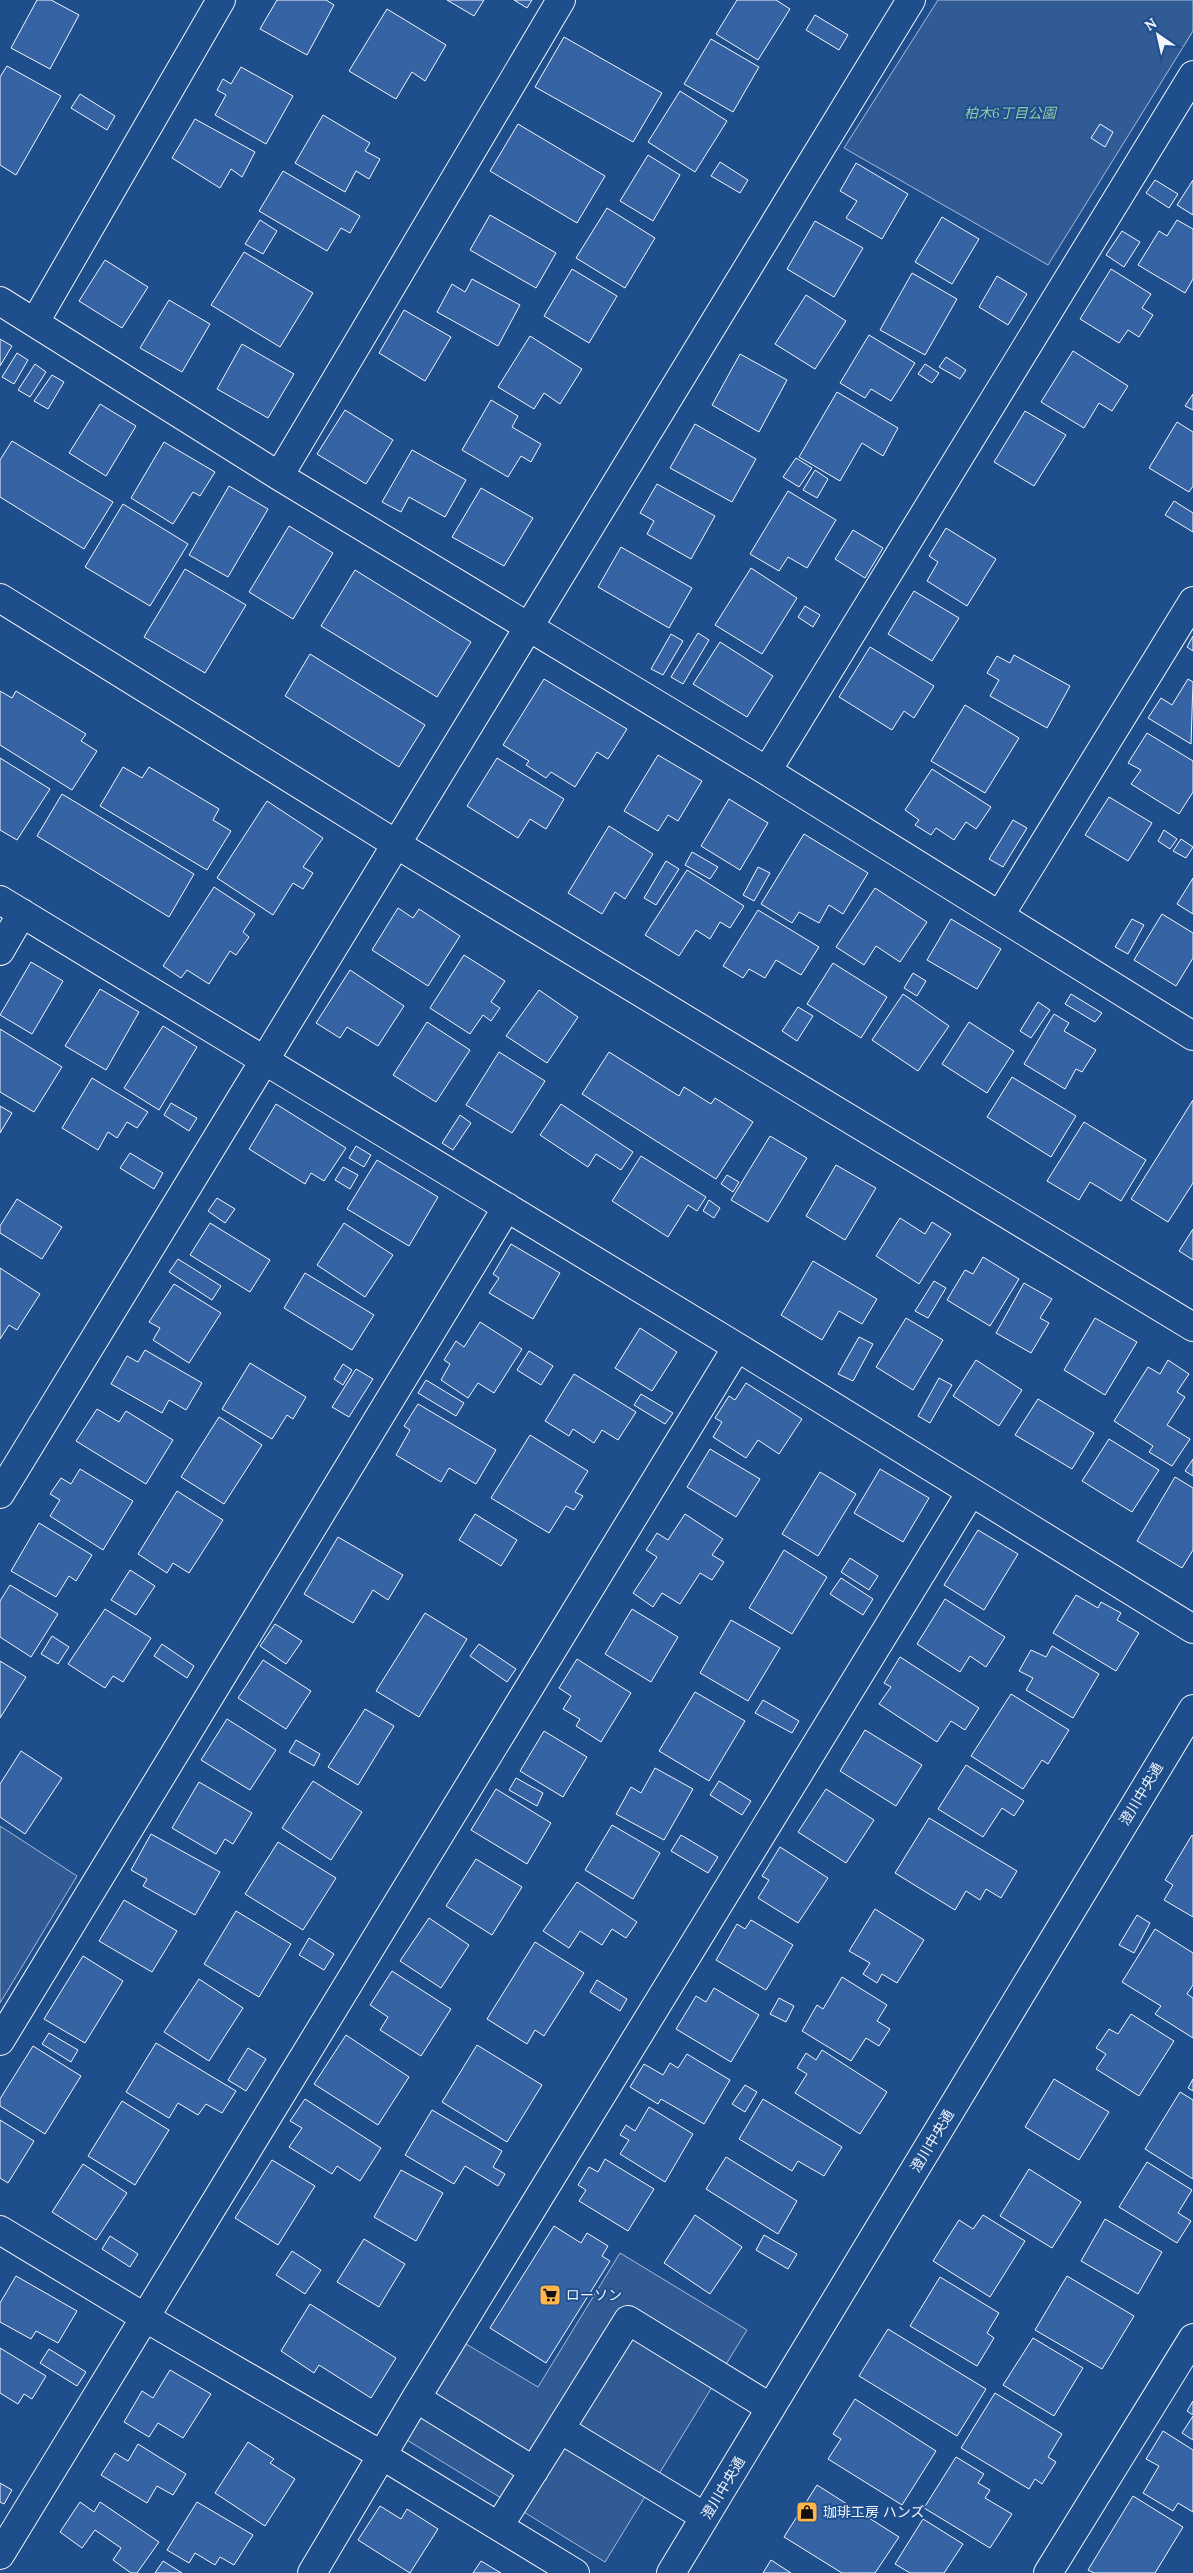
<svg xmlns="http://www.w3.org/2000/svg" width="1193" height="2573" font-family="Lora,'Noto Sans JP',serif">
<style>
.built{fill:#305b95;stroke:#a8bbd7}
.building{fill:#3563a3;stroke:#f2f6ff}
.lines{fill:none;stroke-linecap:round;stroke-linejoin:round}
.minor-casing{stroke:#f2f6ff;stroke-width:30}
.minor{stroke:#1f4e8c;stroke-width:28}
.labels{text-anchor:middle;stroke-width:4;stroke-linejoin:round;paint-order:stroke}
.park-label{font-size:14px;font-style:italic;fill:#97c8a6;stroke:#1f4e8c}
.street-label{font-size:14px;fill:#f2f6ff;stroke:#1f4e8c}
.poi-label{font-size:14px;fill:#f2f6ff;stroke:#1f4e8c;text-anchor:start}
</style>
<rect width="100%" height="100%" fill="#1f4e8c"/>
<path class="built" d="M938,0H1193V31L1048,265L844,148Z
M0,1826L77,1876L0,2003Z
M620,2253L747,2330L605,2562L407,2440L466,2344L538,2387Z"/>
<path class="building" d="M37,0H51L79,15L50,69L11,48Z
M277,0H326L334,5L307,55L260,29Z
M447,0H484L474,16Z
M514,0H532L527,8Z
M737,0H776L790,9L758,60L716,34Z
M387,9L446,45L425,81L412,72L396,99L349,71Z
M815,15L848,35L839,50L806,30Z
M564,37L662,93L633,142L535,87Z
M711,39L759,67L733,112L684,84Z
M7,66L61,96L16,175L0,165V77Z
M241,67L293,96L266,144L215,115L226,95L217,90L223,79L231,84Z
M680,91L727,121L695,172L648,142Z
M80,94L115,116L107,130L71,108Z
M323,115L370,143L365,151L380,159L369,179L356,171L345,192L295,163Z
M195,119L255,152L242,177L231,169L220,188L172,158Z
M518,124L605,176L577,223L490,171Z
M1100,124L1113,132L1105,147L1091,138Z
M648,155L680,175L653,221L620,201Z
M720,162L748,180L740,193L711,176Z
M856,163L908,194L882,239L846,218L857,201L840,191Z
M283,171L360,216L350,233L341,228L327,251L259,211Z
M1155,180L1178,194L1169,208L1146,193Z
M1193,180V215L1177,205Z
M607,208L655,238L625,288L576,258Z
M490,215L556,253L536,288L470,250Z
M942,217L979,239L952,284L915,262Z
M260,220L277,231L263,254L245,244Z
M1177,220L1193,229V279L1185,293L1138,265L1159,231L1167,236Z
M815,221L863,248L834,297L787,269Z
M1122,231L1140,242L1124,267L1106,255Z
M244,252L313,293L280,347L211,305Z
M105,260L148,287L122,328L79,301Z
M572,269L617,296L589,343L544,316Z
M1111,269L1151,294L1142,308L1153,315L1139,337L1128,330L1119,343L1080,319Z
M912,273L957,299L925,355L880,330Z
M997,276L1027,294L1008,325L979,307Z
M472,279L520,305L498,346L437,312L452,284L465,292Z
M806,295L846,321L815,369L775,344Z
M169,300L210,324L182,372L140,348Z
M404,310L451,337L425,381L379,353Z
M869,335L915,363L891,401L871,389L865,398L840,383Z
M530,336L582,369L560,404L544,393L534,409L498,387Z
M0,339L12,346L0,366Z
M242,344L294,374L268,418L217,389Z
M1073,351L1128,386L1112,411L1099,403L1084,428L1041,402Z
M17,353L28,360L14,384L2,377Z
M740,354L787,380L759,432L712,405Z
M946,357L966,370L960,379L939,367Z
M35,364L46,372L30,397L18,390Z
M925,364L939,373L932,383L918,374Z
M52,375L64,382L48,409L34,401Z
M837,392L898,428L883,456L862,443L840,481L799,457Z
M1193,394V410L1185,406Z
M491,400L518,416L512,427L541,444L531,462L521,456L508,477L462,450Z
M100,404L136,426L106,476L69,453Z
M345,410L393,440L366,484L317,454Z
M1025,411L1066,435L1034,486L994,462Z
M1177,422L1193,432V486L1189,492L1149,468Z
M695,424L756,459L732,502L670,468Z
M12,441L113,502L84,549L0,497V460Z
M164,442L215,472L200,496L193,492L173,524L131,498Z
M412,450L466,480L445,517L409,497L401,512L382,502Z
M796,458L812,468L799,487L783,477Z
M815,470L828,479L817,498L803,490Z
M657,484L715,516L691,559L647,534L654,521L640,513Z
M229,486L268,509L228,577L189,555Z
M481,488L533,518L504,566L452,537Z
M788,491L836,520L807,568L788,557L779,571L750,554Z
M1174,501L1193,513V532L1165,515Z
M123,504L188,544L150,606L85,567Z
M289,526L333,553L293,619L249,592Z
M946,528L996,559L967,606L927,581L938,562L929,556Z
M853,530L883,548L865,578L835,559Z
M621,547L692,588L669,628L598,587Z
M751,568L797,598L762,654L715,625Z
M185,569L246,605L205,673L144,637Z
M355,570L471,642L437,697L321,626Z
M914,591L959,618L932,661L888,634Z
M805,606L820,615L813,627L798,617Z
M698,633L709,640L683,684L671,677Z
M671,634L683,641L663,675L651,669Z
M1193,636V651L1187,647Z
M720,642L773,676L747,717L693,684Z
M870,647L934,686L914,718L904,711L892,730L839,697Z
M310,654L425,725L399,767L285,696Z
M1014,655L1070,686L1047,728L990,696L999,680L987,673L997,656L1010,663Z
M544,679L627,729L608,759L597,752L575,787L551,772L546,778L526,765L529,761L503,745Z
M1188,679L1193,682L1191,744L1148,718L1161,698L1172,705Z
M0,691L12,698L16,691L86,734L81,741L97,751L72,790L0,745Z
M965,705L1019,738L985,793L931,761Z
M1147,733L1193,761V792L1179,814L1131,784L1141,770L1128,763Z
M658,755L702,781L678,821L668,815L658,831L624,811Z
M0,758L50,789L17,840L0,830Z
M497,758L564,799L546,829L530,819L518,838L467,806Z
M123,767L142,778L149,767L219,809L213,820L231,831L207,870L100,806Z
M932,769L991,807L976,829L966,822L954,840L936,828L931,835L915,825L919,820L905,810Z
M62,794L194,874L169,917L37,836Z
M1109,797L1152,823L1128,861L1085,835Z
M729,799L768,823L740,870L701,846Z
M267,801L323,838L303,867L313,873L303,889L293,883L273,915L217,878Z
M1013,820L1027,828L1003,867L989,859Z
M609,826L653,854L625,899L615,892L602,914L568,893Z
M1164,830L1177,839L1170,849L1158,841Z
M804,834L868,873L843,914L829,905L819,923L799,912L792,923L761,904Z
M1181,839L1193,847L1186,858L1173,851Z
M692,852L718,867L710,879L685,865Z
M666,861L679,869L656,905L644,898Z
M758,867L770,873L754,901L743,895Z
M687,870L744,906L730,928L720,922L710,939L696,930L679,956L645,935Z
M1193,878V914L1177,904Z
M214,887L255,914L243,932L249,937L236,955L230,951L209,984L187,970L181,978L163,966Z
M875,888L927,922L900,962L876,946L864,965L836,947Z
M398,908L413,918L419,909L460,936L428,986L372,950Z
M758,910L819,947L801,975L776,960L765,978L749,969L743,978L723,966Z
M1162,914L1193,933V958L1176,986L1134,960Z
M951,919L1001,949L977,989L927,960Z
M1132,919L1144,925L1128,954L1115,947Z
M464,955L505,981L491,1002L500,1008L491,1021L483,1015L470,1034L430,1008Z
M31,962L63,981L32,1034L0,1015Z
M833,963L887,997L861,1038L807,1004Z
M350,970L404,1006L378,1046L347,1027L340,1038L316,1023Z
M913,973L926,981L917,996L904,988Z
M100,989L139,1012L106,1070L65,1046Z
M539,990L578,1017L547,1063L506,1036Z
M903,994L949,1026L918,1071L872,1040Z
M1071,994L1102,1013L1095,1022L1065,1004Z
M1038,1002L1050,1010L1031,1038L1020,1031Z
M798,1007L813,1016L797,1041L782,1031Z
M1054,1014L1069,1023L1064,1031L1096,1050L1082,1072L1076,1069L1065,1089L1024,1064Z
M427,1022L470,1050L436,1102L393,1075Z
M969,1022L1014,1051L987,1093L942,1064Z
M163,1026L197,1047L159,1110L124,1088Z
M0,1029L62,1067L34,1112L0,1092Z
M499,1052L545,1081L512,1133L466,1105Z
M609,1052L679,1096L684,1087L711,1104L715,1098L753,1122L716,1179L582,1094Z
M1012,1077L1076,1116L1051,1157L987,1117Z
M92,1078L148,1112L137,1128L127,1122L117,1138L108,1132L98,1150L62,1128Z
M1193,1100V1183L1168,1222L1131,1199Z
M171,1103L197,1118L189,1131L164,1115Z
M276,1104L346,1148L324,1181L311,1173L305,1184L249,1149Z
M561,1104L633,1152L621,1170L596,1154L588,1167L540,1135Z
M0,1106L12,1113L0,1133Z
M460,1115L471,1123L453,1150L442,1143Z
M1084,1122L1146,1160L1121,1201L1090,1182L1079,1200L1047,1181Z
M770,1136L807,1158L768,1222L731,1200Z
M356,1146L371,1155L364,1167L349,1158Z
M130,1153L163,1173L154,1189L120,1168Z
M641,1156L706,1197L697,1211L688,1205L668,1237L612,1201Z
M377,1160L438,1197L409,1246L347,1209Z
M836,1165L876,1188L845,1240L806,1216Z
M343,1167L358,1175L350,1189L335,1180Z
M727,1175L739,1182L733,1192L721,1184Z
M217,1198L235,1209L225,1223L208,1211Z
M17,1199L62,1227L42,1259L0,1233V1226Z
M709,1200L720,1208L714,1218L703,1211Z
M900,1218L925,1234L932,1222L951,1234L919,1284L876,1256Z
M210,1223L270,1260L250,1292L190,1255Z
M344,1223L393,1255L365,1297L317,1265Z
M1193,1229V1260L1179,1251Z
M511,1244L560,1273L533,1319L489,1293L499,1278L493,1274Z
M983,1257L1019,1279L990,1326L947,1300L965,1270L973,1274Z
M178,1259L221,1286L212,1300L169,1272Z
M813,1261L877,1299L862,1324L839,1311L822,1340L781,1315Z
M0,1268L40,1294L17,1330L9,1325L0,1339Z
M305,1273L374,1315L352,1350L284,1308Z
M934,1281L946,1288L928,1318L915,1311Z
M1024,1283L1052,1299L1040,1318L1049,1323L1031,1353L996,1333Z
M174,1284L221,1313L189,1363L153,1340L160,1328L149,1322Z
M906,1318L943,1340L913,1390L876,1367Z
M1095,1318L1137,1342L1105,1395L1064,1370Z
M480,1322L522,1349L494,1393L478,1383L468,1398L441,1380L450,1364L444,1360L456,1341L464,1347Z
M640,1328L677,1352L652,1391L615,1368Z
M859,1337L873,1344L853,1381L838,1374Z
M145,1350L202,1383L186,1410L169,1400L162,1413L111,1384L127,1356L138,1362Z
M529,1351L553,1366L541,1385L517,1370Z
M976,1360L1022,1390L999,1426L953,1396Z
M1168,1360L1189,1374L1177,1392L1185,1397L1167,1425L1190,1439L1172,1466L1149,1452L1153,1446L1114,1421L1148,1367L1160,1374Z
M250,1363L306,1397L293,1419L287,1415L272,1439L222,1409Z
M343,1364L352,1370L343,1385L334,1379Z
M356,1369L373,1379L349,1417L332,1407Z
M574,1374L636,1412L618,1440L602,1430L594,1443L573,1429L569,1436L545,1421Z
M939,1378L952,1385L930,1423L918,1416Z
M426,1380L464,1403L456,1416L418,1393Z
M746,1383L802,1419L779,1454L758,1440L746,1458L713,1437L722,1422L715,1418L729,1396L735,1400Z
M641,1394L673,1413L665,1424L634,1405Z
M1038,1399L1094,1433L1072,1469L1015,1435Z
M418,1404L496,1450L476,1484L449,1468L441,1482L396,1455L410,1430L404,1426Z
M97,1409L119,1422L126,1411L173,1440L146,1484L76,1441Z
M219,1417L262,1445L224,1504L181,1477Z
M530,1435L588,1471L575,1492L583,1496L574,1510L566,1506L549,1533L491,1498Z
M1109,1439L1159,1470L1132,1512L1082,1481Z
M710,1449L760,1479L736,1517L687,1487Z
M1193,1459V1476L1185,1471Z
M80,1469L133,1501L103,1550L50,1516L60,1500L50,1494L61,1478L71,1484Z
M880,1469L929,1498L903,1542L854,1513Z
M820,1472L856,1494L818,1556L782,1534Z
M1175,1477L1193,1488V1550L1182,1568L1137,1541Z
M177,1491L223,1520L189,1573L173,1563L167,1573L138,1554Z
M475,1514L517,1540L501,1566L459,1540Z
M685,1514L723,1539L712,1555L724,1562L712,1580L700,1573L680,1604L662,1593L653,1607L633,1593L657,1557L646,1550L657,1533L668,1540Z
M39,1523L92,1555L76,1581L69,1576L56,1597L11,1571Z
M978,1530L1018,1554L984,1610L944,1585Z
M338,1537L403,1575L388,1600L373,1590L353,1623L304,1594Z
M784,1550L827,1577L792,1634L749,1608Z
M850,1558L878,1576L869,1590L841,1572Z
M130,1570L155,1586L136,1615L111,1600Z
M841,1578L873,1599L863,1615L830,1594Z
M10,1585L58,1614L31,1657L0,1637V1601Z
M1076,1595L1098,1608L1101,1602L1121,1613L1117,1620L1139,1633L1116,1671L1053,1633Z
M945,1599L1005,1637L986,1667L970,1656L960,1672L917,1644Z
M105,1609L151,1638L123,1682L113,1676L105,1688L68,1664Z
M632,1609L678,1637L651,1682L605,1654Z
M425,1613L467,1639L419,1717L376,1691Z
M731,1620L780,1648L748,1701L700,1673Z
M275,1624L302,1641L286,1664L260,1646Z
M52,1636L69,1647L58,1664L41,1654Z
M162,1644L194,1666L187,1678L154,1656Z
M479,1644L516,1669L507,1682L470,1656Z
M1052,1646L1099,1674L1073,1718L1026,1690L1033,1678L1019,1671L1031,1650L1046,1657Z
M900,1657L979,1708L965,1730L951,1721L937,1742L879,1704L891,1687L884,1683Z
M577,1659L631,1693L601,1742L576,1726L580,1719L563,1709L571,1696L559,1688Z
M263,1660L311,1691L286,1729L238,1698Z
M0,1661L26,1677L0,1718Z
M695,1692L745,1721L709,1781L659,1751Z
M1011,1694L1069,1730L1048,1764L1042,1760L1023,1789L971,1756Z
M763,1700L799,1721L792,1733L755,1713Z
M365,1709L394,1726L358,1785L328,1767Z
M227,1719L276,1750L250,1790L201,1760Z
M865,1730L922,1765L896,1806L840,1771Z
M544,1731L587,1757L563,1797L520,1771Z
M296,1740L320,1754L314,1766L289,1752Z
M21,1751L62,1778L25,1834L0,1817V1784Z
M966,1765L1024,1801L1014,1816L1002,1808L983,1837L938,1809Z
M655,1768L693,1789L664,1840L616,1814L631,1787L641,1793Z
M516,1778L543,1793L537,1806L509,1790Z
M313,1781L362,1812L331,1860L282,1828Z
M719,1781L751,1801L742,1815L710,1795Z
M199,1782L252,1813L233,1844L225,1839L216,1854L172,1828Z
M496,1789L551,1823L527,1864L471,1830Z
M826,1789L874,1820L846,1863L798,1832Z
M929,1818L1017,1871L1001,1898L986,1889L980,1900L966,1891L955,1910L895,1873Z
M612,1825L660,1853L633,1899L585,1870Z
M151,1834L220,1872L195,1915L143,1886L147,1879L131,1870Z
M681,1835L718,1857L708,1873L671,1851Z
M1192,1835L1193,1836V1917L1164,1900L1173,1885L1165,1880Z
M278,1842L336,1878L303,1930L245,1894Z
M780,1847L828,1878L798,1923L758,1898L769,1880L762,1876Z
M476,1859L522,1887L492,1935L446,1906Z
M577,1882L637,1922L626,1938L612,1929L602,1945L580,1931L569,1948L543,1931Z
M124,1900L177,1931L152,1972L99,1941Z
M875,1909L924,1940L897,1983L882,1974L877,1983L863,1974L870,1963L849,1951Z
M236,1911L291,1944L259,1997L204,1964Z
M1137,1915L1150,1923L1134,1953L1119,1945Z
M429,1918L469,1945L441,1988L400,1961Z
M751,1920L793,1945L766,1990L716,1960L737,1924L745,1929Z
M1155,1929L1193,1953V1985L1187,1994L1193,1998V2038L1155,2014L1161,2006L1122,1982Z
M309,1938L334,1954L324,1970L299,1955Z
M535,1942L584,1973L544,2036L535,2030L527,2044L487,2019Z
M83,1956L123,1981L85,2043L44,2019Z
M392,1971L451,2009L421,2056L380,2030L388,2017L370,2005Z
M842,1977L887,2005L877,2021L890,2029L879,2046L866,2038L851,2061L802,2031L817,2005L823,2009Z
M199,1979L243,2008L209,2061L164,2032Z
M597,1980L627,1999L620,2011L590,1992Z
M714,1988L759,2015L731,2062L676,2029L696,1996L706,2002Z
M779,1998L794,2006L786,2022L770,2014Z
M1131,2014L1174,2041L1139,2096L1096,2069L1106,2054L1096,2048L1109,2029L1118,2034Z
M49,2033L78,2050L71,2062L42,2044Z
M346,2035L409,2077L378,2125L314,2084Z
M156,2043L236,2091L222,2113L206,2104L198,2115L178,2103L169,2118L126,2092Z
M477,2045L542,2085L507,2142L442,2102Z
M33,2046L81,2076L45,2134L0,2106V2099Z
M248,2048L266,2059L246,2091L228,2080Z
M822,2050L887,2092L860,2134L795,2093L807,2074L797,2068L806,2053L816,2060Z
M687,2054L730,2080L704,2124L661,2099L658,2104L630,2087L644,2064L663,2075L670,2063L678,2068Z
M1054,2079L1109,2112L1079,2160L1025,2127Z
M1193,2079V2091L1188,2088Z
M745,2085L757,2092L745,2112L732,2104Z
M1180,2092L1193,2100V2179L1145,2149Z
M305,2099L381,2148L360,2181L337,2166L332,2174L289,2147L302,2128L290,2121Z
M763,2099L842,2147L824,2176L798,2161L792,2171L739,2139Z
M122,2101L169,2130L135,2185L88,2156Z
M649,2107L693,2134L665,2182L620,2154L629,2140L620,2135L626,2125L635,2131Z
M432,2110L502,2151L493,2167L505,2174L498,2186L465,2166L454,2184L405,2155Z
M0,2120L34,2141L8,2183L0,2178Z
M726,2157L797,2201L778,2234L706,2189Z
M605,2159L654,2189L628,2231L579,2201L586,2190L578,2185L589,2167L598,2172Z
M272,2160L315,2186L278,2245L235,2218Z
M1147,2162L1192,2190L1178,2213L1191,2221L1177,2243L1119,2207Z
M83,2164L127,2193L96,2240L52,2212Z
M1029,2169L1081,2202L1052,2248L1000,2216Z
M401,2170L443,2193L416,2241L374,2217Z
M695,2215L742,2247L710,2294L664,2263Z
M983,2215L1025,2241L990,2297L933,2261L959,2220L973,2229Z
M1105,2219L1162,2252L1138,2294L1081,2261Z
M554,2226L581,2243L587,2233L608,2246L602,2256L610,2261L546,2363L490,2328Z
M764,2235L797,2254L788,2269L756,2250Z
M110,2236L138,2254L130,2267L102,2249Z
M364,2239L405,2264L379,2307L337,2282Z
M292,2251L321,2270L305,2294L276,2275Z
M16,2276L77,2311L58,2343L36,2331L31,2339L0,2322V2303Z
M1067,2276L1134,2316L1102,2369L1035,2330Z
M940,2277L999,2313L987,2333L994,2338L977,2366L910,2326Z
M310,2304L396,2358L371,2398L319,2365L314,2373L281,2351Z
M888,2329L986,2389L957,2436L859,2376Z
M1033,2338L1083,2368L1054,2416L1003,2385Z
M0,2348L46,2376L32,2399L24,2394L18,2404L0,2393Z
M49,2349L86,2372L77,2386L40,2363Z
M170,2370L211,2394L183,2438L158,2423L149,2437L124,2422L142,2391L153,2398Z
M995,2393L1062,2434L1048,2457L1056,2462L1042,2484L1035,2479L1029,2489L961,2448Z
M855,2399L936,2451L902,2505L828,2459L841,2439L833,2434Z
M1193,2401V2415L1187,2411Z
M1193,2416V2440L1182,2433Z
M1163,2431L1193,2450V2512L1178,2503L1173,2511L1143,2493L1159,2466L1146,2459Z
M248,2442L274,2459L270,2463L295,2479L265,2526L215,2493Z
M138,2444L186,2474L173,2495L157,2486L147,2503L101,2475L115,2453L128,2461Z
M956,2457L984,2474L978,2483L990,2490L985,2498L1012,2514L990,2548L924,2508Z
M0,2483L12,2490L4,2504L0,2502Z
M817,2485L899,2537L875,2573H842L784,2537Z
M1133,2496L1183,2527L1155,2573H1094L1088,2570Z
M80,2502L94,2512L100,2502L159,2542L137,2573H131L113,2560L121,2548L95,2530L82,2548L60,2532Z
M197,2502L253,2535L234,2565L220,2557L215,2565L195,2553L189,2563L167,2550Z
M380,2506L401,2519L407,2509L438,2529L410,2573L358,2540Z
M923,2519L963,2544L944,2573H910L895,2564Z
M771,2560L791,2573H763Z
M163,2561L182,2573H155Z
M481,2561L501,2573H473Z"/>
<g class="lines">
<g class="minor-casing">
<path id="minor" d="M0,301L279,476L767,771L1193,1036
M35,322L221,0
M279,476L561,0
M0,598L396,844L1193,1327
M767,771L1193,75
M0,900L737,1347L1193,1629
M1000,915L1193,601
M0,951L22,913
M0,1494L911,0
M0,2041L507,1207
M0,2230L144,2317L383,2456L575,2573
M416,2398L534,2471
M560,2429L628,2320L771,2408
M499,2526L560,2429L705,2517
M0,2555L737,1347
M312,2573L416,2398L971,1492
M671,2573L1193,1709
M1048,2573L1193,2338"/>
</g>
<use href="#minor" class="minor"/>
</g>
<defs>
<g id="supermarket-square" transform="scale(1.125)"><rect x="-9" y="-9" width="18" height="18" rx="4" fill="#ffb74d" stroke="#1f4e8c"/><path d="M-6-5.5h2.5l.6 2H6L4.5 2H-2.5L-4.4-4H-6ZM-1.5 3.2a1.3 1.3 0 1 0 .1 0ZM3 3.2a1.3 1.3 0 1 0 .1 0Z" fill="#111"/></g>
<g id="shop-square" transform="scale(1.125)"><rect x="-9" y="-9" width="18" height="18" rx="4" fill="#ffb74d" stroke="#1f4e8c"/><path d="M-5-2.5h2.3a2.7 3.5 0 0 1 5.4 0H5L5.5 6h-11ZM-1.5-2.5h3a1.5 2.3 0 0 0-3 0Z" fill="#111"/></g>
</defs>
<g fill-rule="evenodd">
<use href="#supermarket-square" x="550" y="2295"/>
<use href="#shop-square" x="807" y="2512"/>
</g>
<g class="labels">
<g class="park-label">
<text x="1010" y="118">柏木6丁目公園</text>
</g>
<g class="street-label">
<text transform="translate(1141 1794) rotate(-59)" y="5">澄川中央通</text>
<text transform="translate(932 2141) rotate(-59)" y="5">澄川中央通</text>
<text transform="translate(723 2488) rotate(-59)" y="5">澄川中央通</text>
</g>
<g class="poi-label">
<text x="566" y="2300">ローソン</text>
<text x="823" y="2517">珈琲工房 ハンズ</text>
</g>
</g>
<g transform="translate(1158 35) rotate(326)" stroke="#1f4e8c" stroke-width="4" paint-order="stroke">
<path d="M0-4L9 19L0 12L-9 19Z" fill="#f2f6ff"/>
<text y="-8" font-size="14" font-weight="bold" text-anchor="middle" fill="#f2f6ff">N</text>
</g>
</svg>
